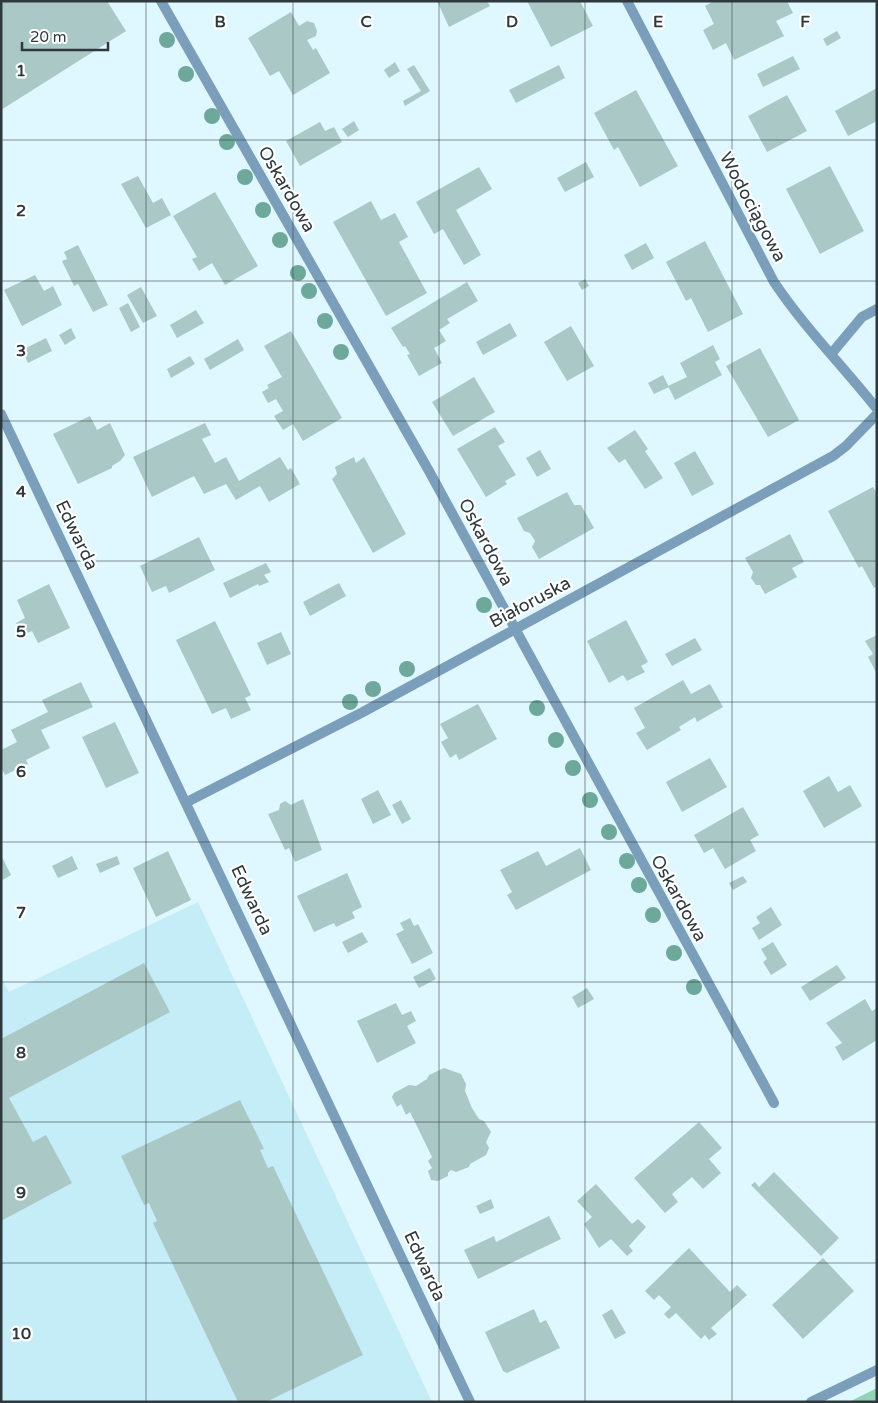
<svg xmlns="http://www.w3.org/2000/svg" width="878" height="1403" font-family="'Varela Round',sans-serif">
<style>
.built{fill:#c5edf8}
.green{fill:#93d3b5}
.building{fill:#aac9c6}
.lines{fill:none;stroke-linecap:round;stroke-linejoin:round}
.minor{stroke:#7b9fba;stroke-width:10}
.tertiary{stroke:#7b9fba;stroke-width:10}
.tree{fill:#6da89a}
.grid{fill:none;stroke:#2d393c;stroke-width:1;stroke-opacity:0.55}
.labels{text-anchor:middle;stroke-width:4.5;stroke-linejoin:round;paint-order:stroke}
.street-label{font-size:18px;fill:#2d393c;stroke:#fff}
.grid-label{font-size:16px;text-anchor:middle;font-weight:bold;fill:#2d393c;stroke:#fff;stroke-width:4.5;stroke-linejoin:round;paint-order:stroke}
</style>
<rect width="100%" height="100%" fill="#dff7fe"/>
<path class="built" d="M198,902L432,1402H1V976L9,992Z"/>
<path class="green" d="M877,1388V1402H849Z"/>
<path class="building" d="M1,1H107L126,31L1,110Z
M437,1H487L490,6L449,27Z
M527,1H580L593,26L551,47Z
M714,1H787L793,13L776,21L784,36L734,60L726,43L713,50L703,30L714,24L705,6Z
M291,12L299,26L307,21L314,23L317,31L316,36L307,40L313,50L316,48L330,73L293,95L279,71L270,76L248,38Z
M837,31L841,38L827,46L823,39Z
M793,56L800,69L763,87L757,74Z
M395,62L400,71L389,78L384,70Z
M414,65L430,91L405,106L403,101L421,91L407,69Z
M559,65L565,78L516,103L509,90Z
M877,88V121L848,136L835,111Z
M636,90L678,166L640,187L618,147L614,150L594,113Z
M787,95L807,131L767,152L748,116Z
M354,121L359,130L348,137L342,129Z
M320,122L325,131L334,127L342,142L300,166L286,141Z
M586,162L594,177L565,192L557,178Z
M830,166L864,231L820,254L786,189Z
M479,167L492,189L456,210L481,255L464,265L443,229L434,234L416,202Z
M138,176L153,203L162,198L171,215L146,228L121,184Z
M215,192L258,266L225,285L212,263L199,271L192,259L197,257L173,216Z
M371,201L381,220L395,213L408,237L399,242L427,293L386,316L333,222Z
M705,241L743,314L708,332L691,298L686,301L666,262Z
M646,243L654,258L632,270L624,255Z
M78,245L108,305L93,312L78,284L74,286L62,261L67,259L64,252Z
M35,275L44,291L53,286L62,305L22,326L4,290Z
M585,279L589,286L582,290L578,283Z
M467,282L478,301L447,319L450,323L439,330L446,341L434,348L442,363L419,376L407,355L410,354L405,346L403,347L391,328Z
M141,287L157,316L143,323L127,295Z
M128,303L140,327L131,332L119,308Z
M196,310L204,323L177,338L170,325Z
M510,323L517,336L483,355L476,342Z
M571,326L594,366L567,381L544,342Z
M71,328L76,338L65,345L59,335Z
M291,331L342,418L303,441L293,424L283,430L274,416L283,411L276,399L268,403L262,392L269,388L267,385L282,377L264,346Z
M46,338L52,351L28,363L22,350Z
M238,339L244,350L210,370L204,359Z
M713,345L720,359L715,362L722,375L675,400L668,386L687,377L680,363Z
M760,348L799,420L768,437L726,366Z
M190,356L195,364L171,378L167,369Z
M663,375L669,387L654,394L648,383Z
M474,377L495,412L453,436L432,402Z
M90,416L97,430L110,423L125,455L120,461L112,466V468L78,484L53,434Z
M205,423L211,435L202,439L215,463L226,457L239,481L280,457L288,470L291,468L300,484L269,502L260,486L236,500L226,484L204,494L194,476L152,497L133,457Z
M495,427L505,442L498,446L516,475L505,481L507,484L486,497L457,449Z
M635,430L648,449L645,451L663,478L645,489L625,459L619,463L607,448Z
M540,450L551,469L537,477L526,458Z
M695,451L714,484L692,496L674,463Z
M354,457L356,463L364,457L406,534L373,553L332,479L337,474L335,467Z
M873,487L877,494V586L874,588L862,566L859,568L828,511Z
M567,492L574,505H581L594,528L539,559L532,547L535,541L530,533L524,531L517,518Z
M790,534L804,562L792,568L797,577L765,594L760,585H756L751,578L753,572L745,558Z
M199,537L215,570L169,593L166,586L152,592L140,566Z
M266,563L271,572L264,575L269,582L259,586L258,584L230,598L223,583Z
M339,583L346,596L310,616L303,602Z
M49,584L70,628L38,643L32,631L22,635L16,623L25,618L17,600Z
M626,620L648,662L641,666L645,672L627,681L623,675L609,683L587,641Z
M215,621L251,695L245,698L251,710L231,719L226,708L212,714L176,640Z
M281,632L291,654L267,665L257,643Z
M877,635V674L868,657L873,654L865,641Z
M695,638L702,650L672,666L665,654Z
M683,680L691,694L710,684L723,707L697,722L695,717L679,727L681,730L647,750L636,733L645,728L634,708Z
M81,682L93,707L41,730L50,748L26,760L28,764L5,775L1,767V750L17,742L11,730L48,712L42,700Z
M478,704L497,739L459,760L456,754L450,758L441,742L448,738L440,724Z
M115,722L139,773L106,788L82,737Z
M710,758L727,787L682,812L666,782Z
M829,776L838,792L850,785L862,806L824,828L803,791Z
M378,790L391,815L373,824L361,799Z
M303,799L322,850L295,862L289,848L285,850L268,814L279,810L280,804L285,801L291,805Z
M401,800L411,819L402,824L392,805Z
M743,807L759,835L750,840L756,851L725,869L713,848L704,853L694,835Z
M580,848L591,870L516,910L507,895L512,892L500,870L538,851L546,866Z
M168,851L191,900L156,917L133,868Z
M1,855L11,875L1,881Z
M72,856L78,869L58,878L52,866Z
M117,856L120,864L100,873L96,864Z
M347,873L362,907L352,912L355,918L336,927L334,923L314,932L297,896Z
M743,876L747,882L733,890L729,883Z
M771,907L782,925L759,940L752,928L760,923L756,917Z
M410,918L414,926L418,924L433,953L412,964L396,934L404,930L400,923Z
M362,932L368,942L348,953L342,942Z
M773,942L787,965L771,975L763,962L767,959L761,949Z
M144,963L170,1012L9,1098L33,1142L46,1135L72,1183L1,1221V1039Z
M837,965L846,978L810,1001L801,987Z
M430,968L436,979L419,988L413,977Z
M587,988L594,999L578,1008L572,997Z
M865,999L872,1011L877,1008V1040L843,1061L835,1047L842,1043L826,1023Z
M396,1003L402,1015L411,1011L416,1021L407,1026L416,1043L377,1063L357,1021Z
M444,1068L461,1074L466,1084L465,1091L472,1108L479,1119L484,1121L491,1132L486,1142L489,1148L486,1155L470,1164L469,1167L456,1172L451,1170L448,1173V1176L438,1181L431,1180L428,1171L432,1168L428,1161L432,1157L410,1112L406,1115L401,1104L397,1107L392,1097L394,1093L409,1085L416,1086L427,1079L429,1075Z
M240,1100L264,1149L260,1150L268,1168L273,1166L363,1355L266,1402H238L153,1223L157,1221L149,1203L144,1205L121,1156Z
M699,1122L722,1148L709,1159L721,1173L703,1189L692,1177L672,1194L678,1202L665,1213L634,1178Z
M774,1172L839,1238L821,1256L751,1185L755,1182L759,1187Z
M596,1184L632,1224L638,1219L646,1227L629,1246L633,1251L627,1256L611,1239L599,1248L584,1224L592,1217L577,1201Z
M491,1199L494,1208L480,1214L476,1206Z
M549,1216L561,1239L478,1279L464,1250L494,1236L496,1242Z
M689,1248L730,1292L737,1285L747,1295L711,1328L717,1334L709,1340L705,1335L701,1339L676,1313L669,1319L664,1314L671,1307L659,1295L654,1300L645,1291Z
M823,1258L854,1291L803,1339L772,1305Z
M534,1309L540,1323L546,1320L560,1348L507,1373L503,1371L485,1332Z
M612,1309L626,1333L615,1339L602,1315Z"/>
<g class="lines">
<path class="minor" d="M161,1L429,471L774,1103
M627,1L774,282C804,327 843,366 877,409
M832,353L862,317L877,309
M187,802L363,712L833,456L846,446L877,414
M811,1402L877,1370"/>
<path class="tertiary" d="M1,414L470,1402"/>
</g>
<g class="tree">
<circle cx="167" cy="40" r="8"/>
<circle cx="186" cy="74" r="8"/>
<circle cx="212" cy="116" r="8"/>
<circle cx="227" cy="142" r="8"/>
<circle cx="245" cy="177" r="8"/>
<circle cx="263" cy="210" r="8"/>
<circle cx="280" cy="240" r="8"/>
<circle cx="298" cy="273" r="8"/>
<circle cx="309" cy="291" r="8"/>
<circle cx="325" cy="321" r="8"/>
<circle cx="341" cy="352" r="8"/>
<circle cx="484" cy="605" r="8"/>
<circle cx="407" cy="669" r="8"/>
<circle cx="373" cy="689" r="8"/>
<circle cx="350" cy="702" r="8"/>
<circle cx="537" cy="708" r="8"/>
<circle cx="556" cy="740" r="8"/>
<circle cx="573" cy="768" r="8"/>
<circle cx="590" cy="800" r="8"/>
<circle cx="609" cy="832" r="8"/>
<circle cx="627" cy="861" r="8"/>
<circle cx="639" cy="885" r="8"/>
<circle cx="653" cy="915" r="8"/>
<circle cx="674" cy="953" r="8"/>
<circle cx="694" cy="987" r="8"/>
</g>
<path class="grid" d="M146,1V1402M293,1V1402M439,1V1402M585,1V1402M732,1V1402M1,140H877M1,281H877M1,421H877M1,561H877M1,702H877M1,842H877M1,982H877M1,1122H877M1,1263H877"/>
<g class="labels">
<g class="street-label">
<text transform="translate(287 189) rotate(60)" y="6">Oskardowa</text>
<text transform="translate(753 207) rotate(62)" y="6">Wodociągowa</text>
<text transform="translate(77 535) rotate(64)" y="6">Edwarda</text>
<text transform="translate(486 542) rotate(62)" y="6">Oskardowa</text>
<text transform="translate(530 602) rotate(-28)" y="6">Białoruska</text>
<text transform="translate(679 898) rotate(61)" y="6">Oskardowa</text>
<text transform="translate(252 900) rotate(65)" y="6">Edwarda</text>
<text transform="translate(425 1266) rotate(65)" y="6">Edwarda</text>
</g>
</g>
<g class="grid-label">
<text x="220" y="27">B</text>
<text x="366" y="27">C</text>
<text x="512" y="27">D</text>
<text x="658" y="27">E</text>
<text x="805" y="27">F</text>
<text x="21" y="76">1</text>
<text x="21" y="216">2</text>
<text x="21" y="356">3</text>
<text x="21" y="497">4</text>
<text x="21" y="637">5</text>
<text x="21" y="777">6</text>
<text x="21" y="918">7</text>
<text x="21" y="1058">8</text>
<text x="21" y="1198">9</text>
<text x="21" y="1339">10</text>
</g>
<rect width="878" height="1403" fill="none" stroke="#2d393c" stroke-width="5"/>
<path d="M22 42v8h86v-8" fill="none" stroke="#2d393c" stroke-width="2.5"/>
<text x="30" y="42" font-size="15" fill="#2d393c" stroke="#ffffff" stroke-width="4" paint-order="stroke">20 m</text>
</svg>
